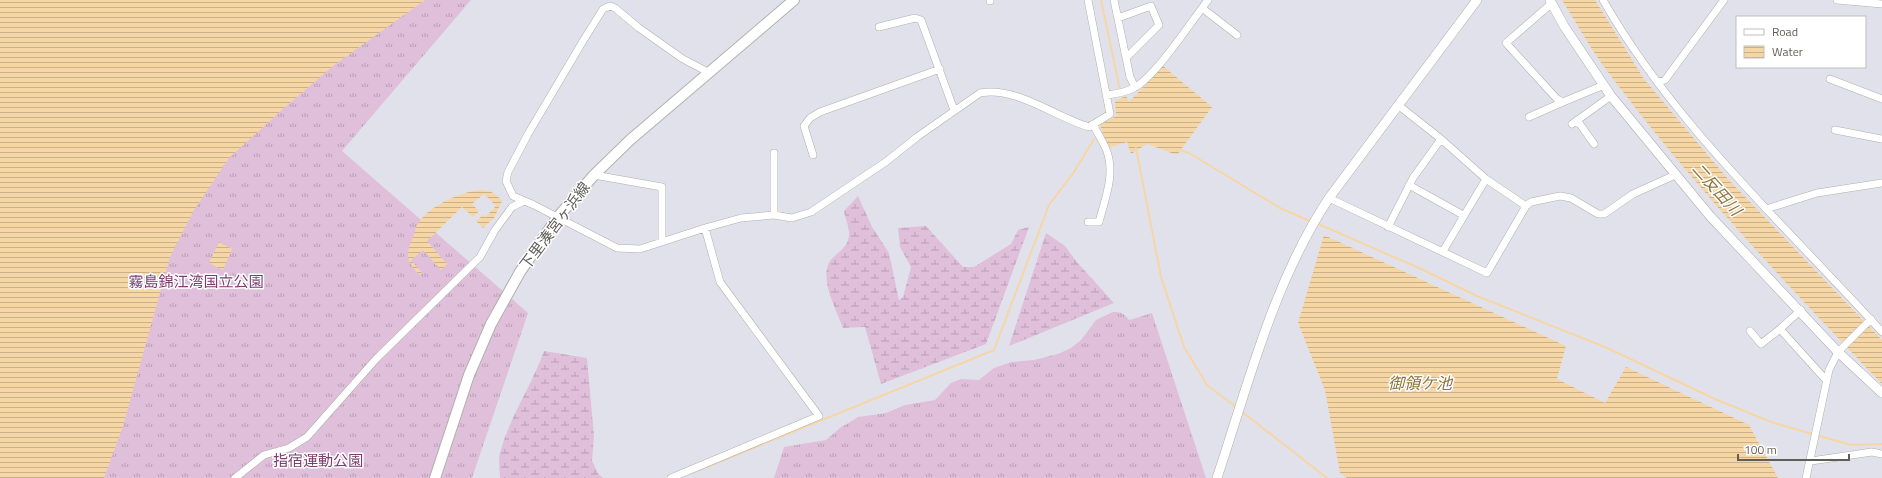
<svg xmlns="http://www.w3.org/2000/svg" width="1882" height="478" font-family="'Titillium Web','Noto Sans JP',sans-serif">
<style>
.grass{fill:url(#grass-tufts)}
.wetland{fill:url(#wetland-marsh)}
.water{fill:url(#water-rules)}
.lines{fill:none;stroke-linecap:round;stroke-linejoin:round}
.stream{stroke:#f6d6a5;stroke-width:2}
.minor-casing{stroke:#b0afaa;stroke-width:8}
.tertiary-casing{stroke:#b0afaa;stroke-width:10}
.secondary-casing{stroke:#b3b1ab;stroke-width:12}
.minor{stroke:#fff;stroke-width:7}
.tertiary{stroke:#fff;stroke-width:9}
.secondary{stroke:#fff;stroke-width:10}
.labels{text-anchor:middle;stroke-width:3;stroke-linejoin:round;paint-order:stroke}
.street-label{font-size:15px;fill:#605e59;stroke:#fff}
.park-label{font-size:15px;fill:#7d3b6f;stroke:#fff}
.water-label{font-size:16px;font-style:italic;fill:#8d733c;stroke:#fff}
</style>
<defs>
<pattern id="grass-tufts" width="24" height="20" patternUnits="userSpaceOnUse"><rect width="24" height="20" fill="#e0bfdb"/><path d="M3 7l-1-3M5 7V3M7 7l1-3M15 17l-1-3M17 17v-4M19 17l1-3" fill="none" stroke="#b99eb5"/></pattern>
<pattern id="wetland-marsh" width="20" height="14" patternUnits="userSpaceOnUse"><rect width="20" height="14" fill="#e0bfdb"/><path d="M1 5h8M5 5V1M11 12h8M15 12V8" fill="none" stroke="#b99eb5"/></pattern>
<pattern id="water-rules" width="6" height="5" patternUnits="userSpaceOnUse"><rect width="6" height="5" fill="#f6d6a5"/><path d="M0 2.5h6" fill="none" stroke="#cbb189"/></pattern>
</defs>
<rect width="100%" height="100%" fill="#e1e1eb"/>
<path class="grass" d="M0,0H471L342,151L528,313L472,478H0Z
M1113,312C1121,312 1124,313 1129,320L1152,313L1206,478H774L784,447L826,440L840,428L858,417L886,413L905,405L935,400L951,383L961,379L979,380L994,368L1011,362L1034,360L1058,354L1071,348L1081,340L1096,320Z"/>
<path class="wetland" d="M858,196L872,227L889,253L899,300L903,297L911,267L900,247L898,228L926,226L963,267H974L1011,244L1018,230L1029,227L986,344L881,384L865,327L843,328C837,311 823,287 827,268C830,254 847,252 849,236C850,229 845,218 844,211Z
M1046,233L1065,246L1076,261L1114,303L1009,346Z
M544,351L587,358L594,436L592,461L599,475L604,478H500C500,470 498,461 500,453C509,418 532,385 544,351Z"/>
<path class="water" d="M0,0H425L333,66L283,109L229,158L194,210L170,257L123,426L104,478H0Z
M1562,0H1595L1644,79L1728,179L1882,340V384C1784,282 1686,178 1602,64C1588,44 1575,21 1562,0Z
M1163,66L1212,107L1177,155L1147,144L1131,154L1127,142L1108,148L1100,125L1116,116L1115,101L1126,96L1129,102Z
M478,190C489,190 495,192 502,201L494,218L483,228L476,221L483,215L485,217L496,206L484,194L472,204L479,211L473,217L462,207L427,241L447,264L441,270L423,250L411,260L422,273L420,275C406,261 405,255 413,237C415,233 415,229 417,225C428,206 457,194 478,190Z
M1324,235L1566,346L1557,379L1605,403L1626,367L1749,425L1778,478H1347L1340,473L1325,390L1298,323Z
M219,242L232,249L223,270L209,263Z"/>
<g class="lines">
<path class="stream" d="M1101,0L1120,90
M1136,148L1161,277L1184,347L1207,385L1236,407
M1179,150L1189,153L1280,208L1312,222
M1316,223L1419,268L1477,296L1605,347L1715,399L1774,423L1851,445L1882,444
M1241,411L1327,478
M692,473L994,350L1049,205L1074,172L1094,139"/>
<g class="minor-casing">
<path id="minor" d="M1114,0L1130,77L1135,87
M1603,0C1675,126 1785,225 1882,332
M1837,0L1882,4
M990,1V0
M1552,3L1506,43L1557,99L1563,102L1604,85
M1202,8L1237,35
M1118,18L1151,6L1159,25L1126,58
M879,27L915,18L921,20L954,110
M708,72L683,59L639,28L615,8L610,6L603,9L583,41L528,134L508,172L506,181L513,196L534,205L617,248L640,249L705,228L741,218L774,215L792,218L811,212L887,161L917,137L980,93C1016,86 1055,117 1089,127L1110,114L1088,0
M1830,79L1882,99
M1658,82L1665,80L1724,0
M1107,95C1115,94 1126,92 1134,88C1157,75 1190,23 1208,0
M1398,105L1441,139L1486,179L1526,206
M1529,117L1563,102
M1577,120L1594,144
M1572,124L1611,96
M1835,130L1882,139
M774,153V215
M813,155L804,126L810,118L820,112L940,69
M594,175L662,187V241
M1409,185L1463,215
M1329,198L1487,273L1526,206L1531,202L1560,196L1571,198L1598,214H1604L1633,194L1675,175
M1766,209L1817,193L1882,183
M1088,222H1099C1105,199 1116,173 1106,149C1103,141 1097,133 1093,124
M1388,227L1413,178L1441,139
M1443,251L1486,179
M1780,329L1801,310
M1750,331L1761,344L1780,329L1826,380
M1811,461L1872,452L1882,454
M235,478L264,455L289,448L307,437L376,359L480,257L495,230L512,207L524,201
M671,478L819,416L720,282L705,228
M1806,478L1829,370L1838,352L1871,319"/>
</g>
<g class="tertiary-casing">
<path id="tertiary" d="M1550,0L1564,26L1611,96L1710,216L1838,352L1882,393
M1217,478C1249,382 1273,283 1329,198L1477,0"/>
</g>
<g class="secondary-casing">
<path id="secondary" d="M435,478L469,375L491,324L520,272L557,218L594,175L630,140L794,0"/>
</g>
<use href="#minor" class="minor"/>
<use href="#tertiary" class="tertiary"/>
<use href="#secondary" class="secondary"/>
</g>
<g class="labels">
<g class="street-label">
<text transform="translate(555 226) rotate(-53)" y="5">下里湊宮ヶ浜線</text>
</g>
<g class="park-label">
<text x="196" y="287">霧島錦江湾国立公園</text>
<text x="318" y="466">指宿運動公園</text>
</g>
<g class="water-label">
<text transform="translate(1717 189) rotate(48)" y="6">二反田川</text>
<text x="1420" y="389">御領ケ池</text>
</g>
</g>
<rect x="1736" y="16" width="130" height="52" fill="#ffffff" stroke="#bfbfbd"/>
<rect x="1744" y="29" width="20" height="6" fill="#ffffff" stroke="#bfbfbd"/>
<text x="1772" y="36" font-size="12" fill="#605e59">Road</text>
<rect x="1744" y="46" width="20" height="12" fill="url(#water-rules)" stroke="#bfbfbd"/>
<text x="1772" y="56" font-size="12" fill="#605e59">Water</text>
<path d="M1738 454v6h111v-6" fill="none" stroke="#605e59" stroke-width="2"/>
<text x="1744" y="454" font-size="12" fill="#605e59" stroke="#ffffff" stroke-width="3" paint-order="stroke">100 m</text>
</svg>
